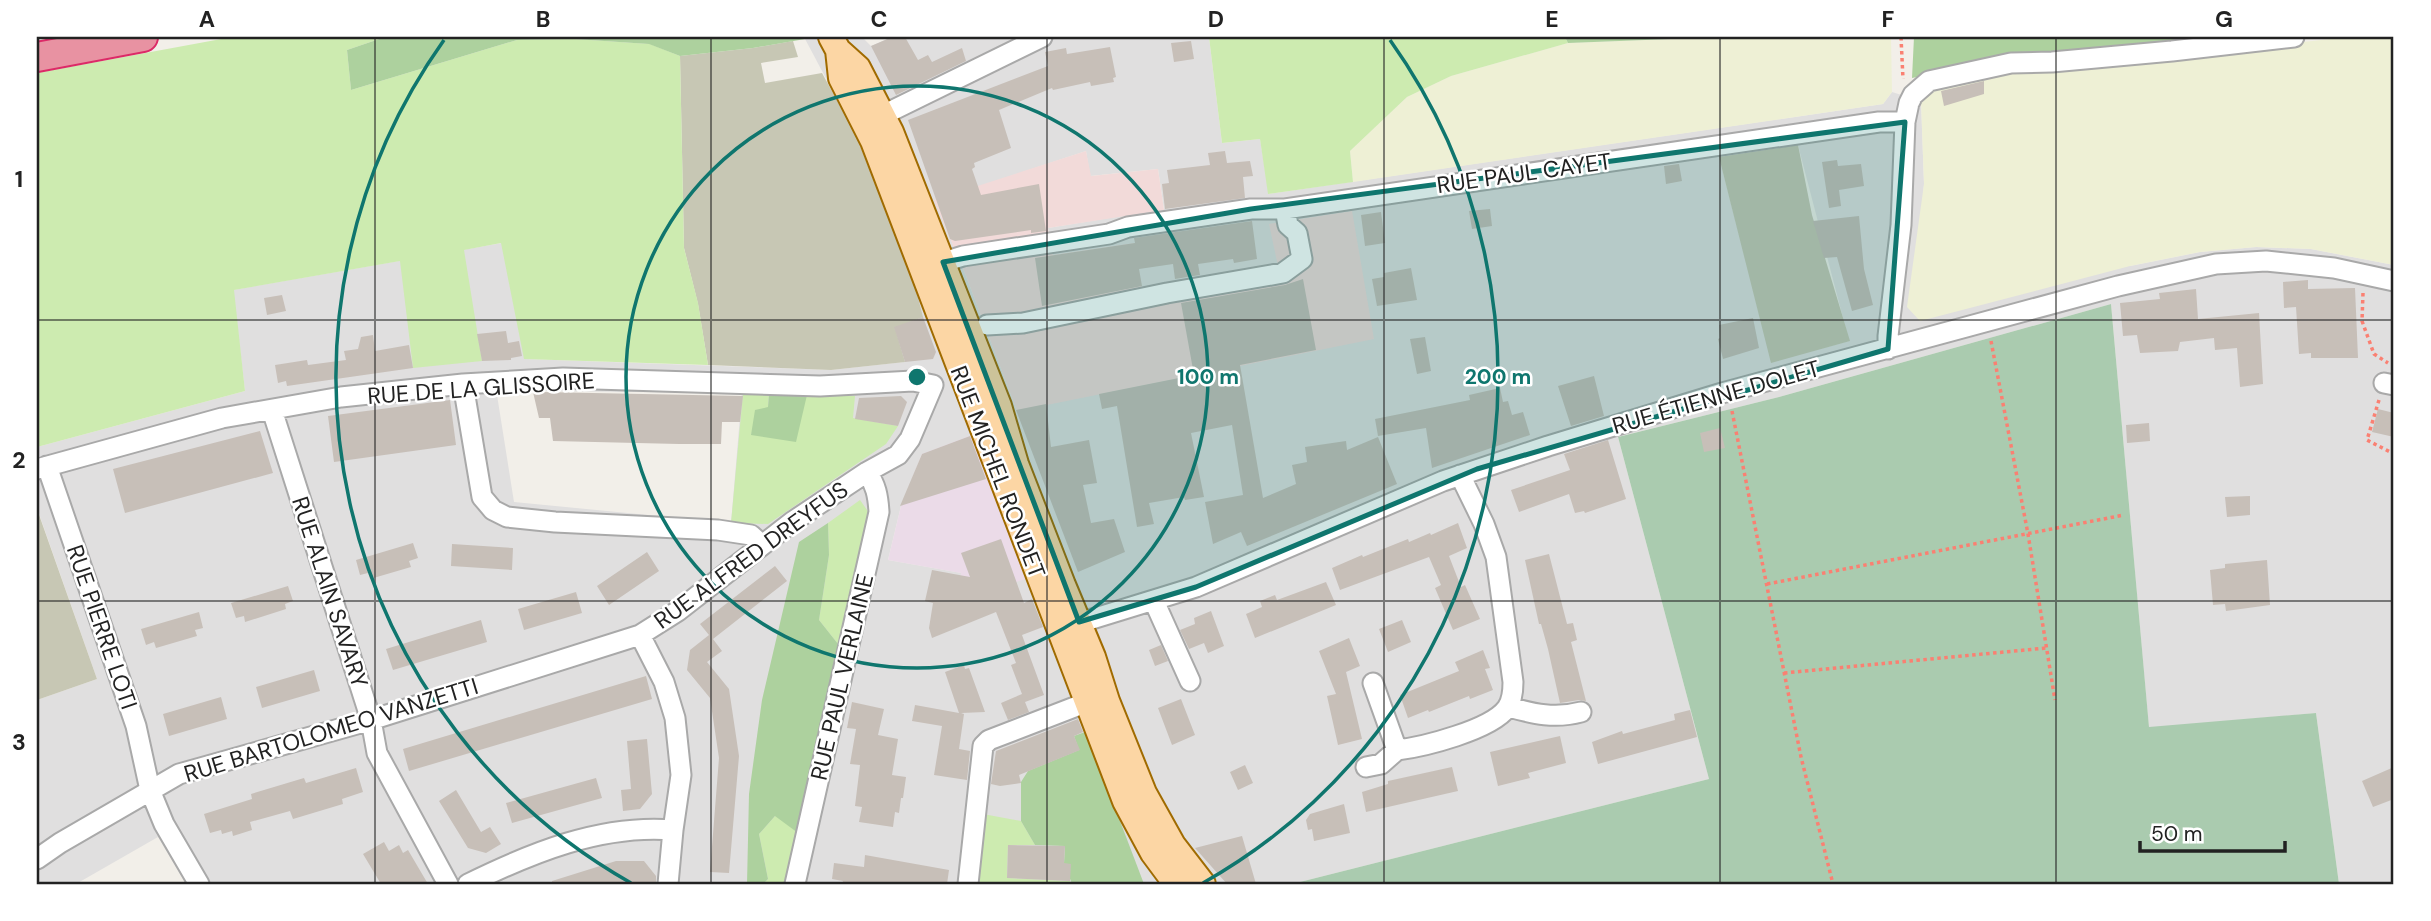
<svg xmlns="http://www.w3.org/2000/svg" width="2431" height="921" font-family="'DM Sans',sans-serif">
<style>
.residential{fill:#e0dfdf;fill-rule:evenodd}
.commercial{fill:#f2dad9}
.industrial{fill:#ebdbe8}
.construction{fill:#c7c7b4}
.farmland{fill:#eef0d5}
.grass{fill:#cdebb0}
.forest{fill:#add19e}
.cemetery{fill:#aacbaf}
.building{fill:#c7bfb8}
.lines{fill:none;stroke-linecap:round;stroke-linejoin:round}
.minor-casing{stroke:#a9a9a9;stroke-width:23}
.major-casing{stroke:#a06b00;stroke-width:28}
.highway-casing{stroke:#dc2a67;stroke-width:32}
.path{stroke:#fa8072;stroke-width:3.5;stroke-dasharray:3.5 3.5;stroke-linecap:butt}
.minor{stroke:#fff;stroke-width:19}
.major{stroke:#fcd6a4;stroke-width:24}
.highway{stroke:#e892a2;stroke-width:28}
.marked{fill:#0f766e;fill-opacity:0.2;stroke:#0f766e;stroke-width:5;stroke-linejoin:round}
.grid{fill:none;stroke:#222;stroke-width:2;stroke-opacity:0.55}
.ring{fill:none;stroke:#0f766e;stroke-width:3.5}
.labels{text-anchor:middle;stroke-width:5;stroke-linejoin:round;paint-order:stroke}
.street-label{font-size:23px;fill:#222;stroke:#fff}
.centre{fill:#0f766e;stroke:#fff;stroke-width:3.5}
.ring-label{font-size:21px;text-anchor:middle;font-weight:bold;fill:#0f766e;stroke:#fff;stroke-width:5;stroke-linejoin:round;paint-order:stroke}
.neatline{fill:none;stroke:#222;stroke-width:2.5}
.grid-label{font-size:23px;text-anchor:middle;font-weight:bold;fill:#222}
</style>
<rect width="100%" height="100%" fill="#f2efe9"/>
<path class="residential" d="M804,37H862L871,46L892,37H1209L1222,143L1260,139L1269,194L1883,104L1892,92L1921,101L1924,184L1922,208L2130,266L2200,252L2256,247L2311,249L2394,265V884H2339L2316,713L2149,728L2111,304L1779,397L1618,437L1709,779L1292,884H186L158,837L76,884H37V700L97,679L37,508V447L245,391L233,290L502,243L525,359L831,370L904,362L894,327L916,290L856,135ZM1798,145L1849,341L1772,362L1719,157ZM1086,151L1090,176L1158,169L1164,209L1048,228L1053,255L1143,293L1278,266L1017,411L966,276L935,201ZM527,391L742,393L731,523L514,502L497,395ZM922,454L1026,578L956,597L962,573L888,560L901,506Z"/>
<path class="commercial" d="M1086,151L1091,176L1158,169L1164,210L1048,228L1053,255L1135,243L1142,292L1278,266L1269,224L1352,211L1374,339L1017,411L966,276L934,200Z"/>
<path class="industrial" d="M972,435L1026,579L964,598H955L961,573L888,560L901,506L922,454Z"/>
<path class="construction" d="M793,41L798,57L761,63L765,83L822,73L856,135L916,290L923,317L895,328L905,362L831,370L708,365L698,304L684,248L680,56L753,48Z
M1798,145L1812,215L1850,341L1771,363L1719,157Z
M37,509L97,679L37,700V508Z"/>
<path class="farmland" d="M1722,37H1891L1892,92L1883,104L1353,182L1350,151L1407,97L1451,76L1568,43Z
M2394,37V265L2311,249L2256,247L2200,252L2130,266L1920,321L1907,307L1924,184L1921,101L1931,86L2019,68L2172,57L2330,39Z"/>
<path class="grass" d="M232,37H385L347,50L351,90L517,40L574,39L650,44L680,56L684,248L698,303L708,365L524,359L501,243L464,250L482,361L413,368L400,261L234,290L245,391L37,447V73Z
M1209,37H1565L1568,43L1451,76L1407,97L1350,151L1353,182L1268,194L1260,139L1222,143Z
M743,393L769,394L768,407L751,434L807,395L855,396L853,418L898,426L886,444L768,524L731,523Z
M860,500L872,517L842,649L819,620L829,555L828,523Z
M983,814L1021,821L1035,845H1008L1007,878L1070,881L1072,884H976Z
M776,815L798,833L787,884H763L768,879L759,834Z"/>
<path class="forest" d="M385,37H804L805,39L753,48L680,56L649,44L574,39L517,40L351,90L347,50Z
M1565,37H1722L1568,43Z
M1914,37H2247L2005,59L1912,78Z
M769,394L807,395L796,442L751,435L755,410L768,407Z
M828,523L829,555L819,620L842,649L798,833L775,816L759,834L768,879L763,884H747L749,794L762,700L799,542Z
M1085,732L1088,737L1144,884H1072L1064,863L1065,846L1035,845L1021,821V782L1028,771L1079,750L1074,736Z"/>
<path class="cemetery" d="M2111,304L2149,727L2316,713L2339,884H1292L1709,779L1618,437L1779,397Z"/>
<path class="building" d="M892,37H905L918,60L928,55L932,62L962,48L966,61L896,95L871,46Z
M1191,41L1194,59L1174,62L1171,43Z
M1110,47L1116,77L1113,78L1114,82L1091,86L1090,82L1053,90L1052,88L999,110L1011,148L974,163L975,167L972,169L981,195L1039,184L1046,231L1031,233V230L955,241L950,239L908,120L1048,66L1045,52L1066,48L1067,54Z
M1984,81V94L1944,106L1941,91Z
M1225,151L1227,163L1250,161L1253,176L1243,177L1245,198L1165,209L1162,184L1169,183L1167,170L1210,165L1208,153Z
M1837,160L1838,166L1861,164L1864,186L1839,190L1841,206L1829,208L1822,162Z
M1679,164L1682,181L1666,184L1664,166Z
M1490,209L1492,226L1472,229L1469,211Z
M1381,212L1385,243L1365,246L1361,215Z
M1859,216L1864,269L1873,305L1852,311L1837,257L1824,258L1813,221Z
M1252,221L1257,259L1234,263L1233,259L1198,264L1200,275L1175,279L1173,264L1139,269L1142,286L1042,306L1035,258L1135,243L1134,238Z
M1411,268L1417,300L1377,306L1372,279L1384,277V273Z
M1303,279L1316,350L1240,365L1263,498L1296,484L1292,465L1307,462L1305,447L1346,441L1347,450L1378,437L1397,484L1247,546L1241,532L1213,544L1205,502L1243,495L1232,425L1191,433L1204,497L1185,500L1184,497L1149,503L1154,524L1137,527L1117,406L1102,409L1099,394L1194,375L1181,303L1285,285Z
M2308,280V289L2355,288L2358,358H2311V353L2299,354L2296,307L2284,308L2283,282Z
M2196,289L2198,319L2259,313L2263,384L2240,387L2237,348L2215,350L2214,338L2180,342L2178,351L2140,353L2137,335L2123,336L2120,303L2160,299L2159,293Z
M282,295L286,311L267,315L264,298Z
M923,317L936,352L933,359L905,362L894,327Z
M1753,318L1759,348L1723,359L1718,339L1720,338L1719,325Z
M506,331L508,343L519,341L522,356L511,358V360L482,361L477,334Z
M373,335L375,351L409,345L413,368L287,386L286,381L278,383L275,365L307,360L308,365L346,360L344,351L358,349L361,337Z
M1425,337L1431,371L1417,374L1410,339Z
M1594,376L1604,416L1571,426L1558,386Z
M1500,388L1503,402L1508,401L1512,415L1523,412L1530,435L1432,468L1426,428L1378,436L1375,419L1470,400L1469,395Z
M533,392H542L743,396L740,422H722L721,444H679L553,441L550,418H539Z
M901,396L907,402L898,426L855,419L859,398Z
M450,400L456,445L334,462L328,416Z
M1046,404L1051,447L1089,440L1097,483L1083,485L1091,523L1114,519L1125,552L1078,572L1016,410Z
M2378,409L2394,413V437L2372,432Z
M2149,423L2150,441L2127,443L2126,425Z
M1720,428L1725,448L1704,452L1700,433Z
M260,431L273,473L125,513L113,469Z
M970,436L986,479L900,506L922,454Z
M1608,440L1626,499L1585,513L1584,511L1575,513L1569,494L1519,512L1511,490L1570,470L1564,454Z
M2250,496V515L2227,517L2225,497Z
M1458,523L1467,548L1449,556L1461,587L1465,585L1480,619L1453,630L1435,588L1441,585L1429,557L1340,590L1332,568L1362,555L1363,557L1408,539L1409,542L1430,533L1431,535Z
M1001,539L1024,603L1032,599L1043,627L1022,635L1044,695L1025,702L1029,712L1008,720L1001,703L1022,694L1011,665L1016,663L996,612L932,638L929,628L933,603L925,601L932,570L970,577L961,553Z
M413,543L418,558L409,561L411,567L370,579L368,573L360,575L356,560Z
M452,544L513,548L512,570L451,566Z
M647,552L659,571L609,605L597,586Z
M1549,554L1567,624L1573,623L1577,640L1571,642L1586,701L1579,700L1560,703L1548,649L1541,624H1539L1525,560Z
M2267,560L2270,605L2226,611L2225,604L2213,605L2210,570L2225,568V564Z
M775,566L787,581L713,639L722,651L707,662L729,689L739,756L729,873L710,872L719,758L710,698L687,670L690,650L709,635L700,624Z
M1326,582L1336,605L1255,638L1246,614L1262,607L1260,601L1275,595L1277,600Z
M288,586L293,601L285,604L286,609L245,622L244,616L236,618L231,603Z
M576,592L582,613L524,630L518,609Z
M1211,611L1224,646L1208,653L1204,643L1189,649L1180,630L1195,624L1194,618Z
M199,612L203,628L195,630L197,636L156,648L154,642L146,645L141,629Z
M481,620L487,642L393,670L386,649Z
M1402,620L1411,642L1388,652L1379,629Z
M1349,638L1360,666L1346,672L1362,739L1338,745L1327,696L1336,694L1319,651Z
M1161,645L1168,661L1155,666L1149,650Z
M1483,650L1490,668L1485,669L1493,690L1470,699L1469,696L1429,712L1428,710L1408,718L1400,695L1459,671L1455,662Z
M964,665L965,669L969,668L985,712L961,713L964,714L959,749L970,751L967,780L934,775L942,726L912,721L915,705L959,713L945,672Z
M314,670L320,691L262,708L256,687Z
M646,676L652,699L409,771L403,749Z
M221,697L227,719L169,736L163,714Z
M1181,699L1195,735L1172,745L1158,708Z
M852,702L884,709L878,735L898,739L892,775L906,777L903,798H901L899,813L895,812L893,827L859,822L862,807L855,806L860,765L850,764L856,729L847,728Z
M1690,710L1697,737L1598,764L1592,742L1622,731L1623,734L1675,720L1674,714Z
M1078,719L1083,732L1074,736L1080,750L1019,775L1021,783L1000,786L991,784L996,751Z
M1560,736L1566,763L1528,773L1530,778L1498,786L1490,752Z
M647,739L652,794L640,809L623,811L621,790L631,789L627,741Z
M1245,765L1253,783L1238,790L1230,772Z
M1452,767L1458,791L1366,812L1362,792L1388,784V781Z
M2394,767V799L2373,807L2362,781Z
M356,768L363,792L342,799L343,804L293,819L290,811L250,822L252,830L233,836L232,831L222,834L221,830L210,833L204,814L252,799L251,794L304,778L306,783Z
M596,778L602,798L512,823L506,803Z
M456,790L481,832L490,827L501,844L486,853L468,848L439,801Z
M1344,804L1350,833L1314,841L1312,829L1308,830L1306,820L1310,814Z
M1242,836L1256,884H1227L1195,848Z
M384,842L389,851L399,845L403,853L408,850L428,884H381L363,854Z
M1008,845L1065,846L1064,863L1071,864L1070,881L1007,878Z
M865,855L949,870L947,884H842L843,881L832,879L834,863L864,867Z
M616,861H644L656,876V884H552V881Z"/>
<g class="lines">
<g class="minor-casing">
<path id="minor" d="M883,115L1042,37
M931,266L963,256L1109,234L1128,227L1251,209H1285L1879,122H1905
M987,325L1023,323L1167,293L1283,273L1302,259L1297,233L1288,225L1285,209
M1888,349V336L1901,225L1905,122L1909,103L1913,95L1929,81L2011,63L2052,62L2172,51L2294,37
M2384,383L2394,385
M463,384L482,497L493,510L507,517L555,522L718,530L751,535L762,545
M272,410L371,720L377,753L448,884
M47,466L136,726L150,790L164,824L199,884
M37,469L222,418L341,397L463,384L563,378L820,386L913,381L933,385
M1154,601L1190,681
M1066,627L1196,587L1443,481L1548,446L1722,393L2118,286L2216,264L2266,261L2334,268L2394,281
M640,635L664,682L675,718L681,775L673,830L668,884
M1373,683L1397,750
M1509,707C1534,714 1555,719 1581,712
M1397,750C1423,747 1491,730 1507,708C1512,701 1513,690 1513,682L1496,557L1484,524L1460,475
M1366,767L1381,764L1397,750
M37,859L60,843L179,774L371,720L640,635L678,611L792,522L867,472L898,455L910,439L933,385
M468,884C531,853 601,824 673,830
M795,884L879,512C878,496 876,485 867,472
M968,884L983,746L989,740L1085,703"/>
</g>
<g class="major-casing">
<path id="major" d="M831,37L838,50L858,68L891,132L999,406L1016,464L1063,585L1093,657L1107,701L1144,793L1173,845L1203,884
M838,50L841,78L873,141L1125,801L1153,853L1176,884"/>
</g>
<g class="highway-casing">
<path id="highway" d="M37,57L143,37"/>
</g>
<path class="path" d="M1901,37L1903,79
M2363,293L2362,321L2374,354L2388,363
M1991,341L2028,534L2055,700
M2379,400L2367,440L2394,454
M1732,411L1801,757L1833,884
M1767,584L2124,515
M1784,673L2046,648"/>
<use href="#minor" class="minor"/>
<use href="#major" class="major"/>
<use href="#highway" class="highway"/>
</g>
<path class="marked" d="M1905,122L1888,349L1477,469L1196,587L1079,622L943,262L1251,209Z"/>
<path class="grid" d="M375,37V884M711,37V884M1047,37V884M1384,37V884M1720,37V884M2056,37V884M37,320H2394M37,601H2394"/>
<g class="ring">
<circle cx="917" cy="377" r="291"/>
<path d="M631 883A581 581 0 0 1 444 40M1390 40A581 581 0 0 1 1203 883"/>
</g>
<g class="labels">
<g class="street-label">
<text transform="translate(1524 173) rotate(-8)" y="8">RUE PAUL CAYET</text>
<text transform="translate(481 388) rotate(-4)" y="8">RUE DE LA GLISSOIRE</text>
<text transform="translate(1716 397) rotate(-16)" y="8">RUE ÉTIENNE DOLET</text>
<text transform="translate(998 472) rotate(69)" y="8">RUE MICHEL RONDET</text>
<text transform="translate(751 555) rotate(-36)" y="8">RUE ALFRED DREYFUS</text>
<text transform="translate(330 592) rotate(72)" y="8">RUE ALAIN SAVARY</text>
<text transform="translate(102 627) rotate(71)" y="8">RUE PIERRE LOTI</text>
<text transform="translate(842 677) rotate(-77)" y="8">RUE PAUL VERLAINE</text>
<text transform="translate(331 730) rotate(-17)" y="8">RUE BARTOLOMEO VANZETTI</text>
</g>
</g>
<circle cx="917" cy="377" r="10" class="centre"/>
<g class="ring-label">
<text x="1208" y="384">100 m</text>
<text x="1498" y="384">200 m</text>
</g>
<rect width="2431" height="921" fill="none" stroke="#ffffff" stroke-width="77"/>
<path d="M2140 841v10h145v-10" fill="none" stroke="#222222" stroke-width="3.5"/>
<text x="2151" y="841" font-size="21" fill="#222222" stroke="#ffffff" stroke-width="5" paint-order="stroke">50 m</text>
<rect x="38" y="38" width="2354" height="845" class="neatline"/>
<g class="grid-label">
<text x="207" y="27">A</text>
<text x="543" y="27">B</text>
<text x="879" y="27">C</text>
<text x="1216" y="27">D</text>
<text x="1552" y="27">E</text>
<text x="1888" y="27">F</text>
<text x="2224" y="27">G</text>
<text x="19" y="187">1</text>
<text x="19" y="468">2</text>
<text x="19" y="750">3</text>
</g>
</svg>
